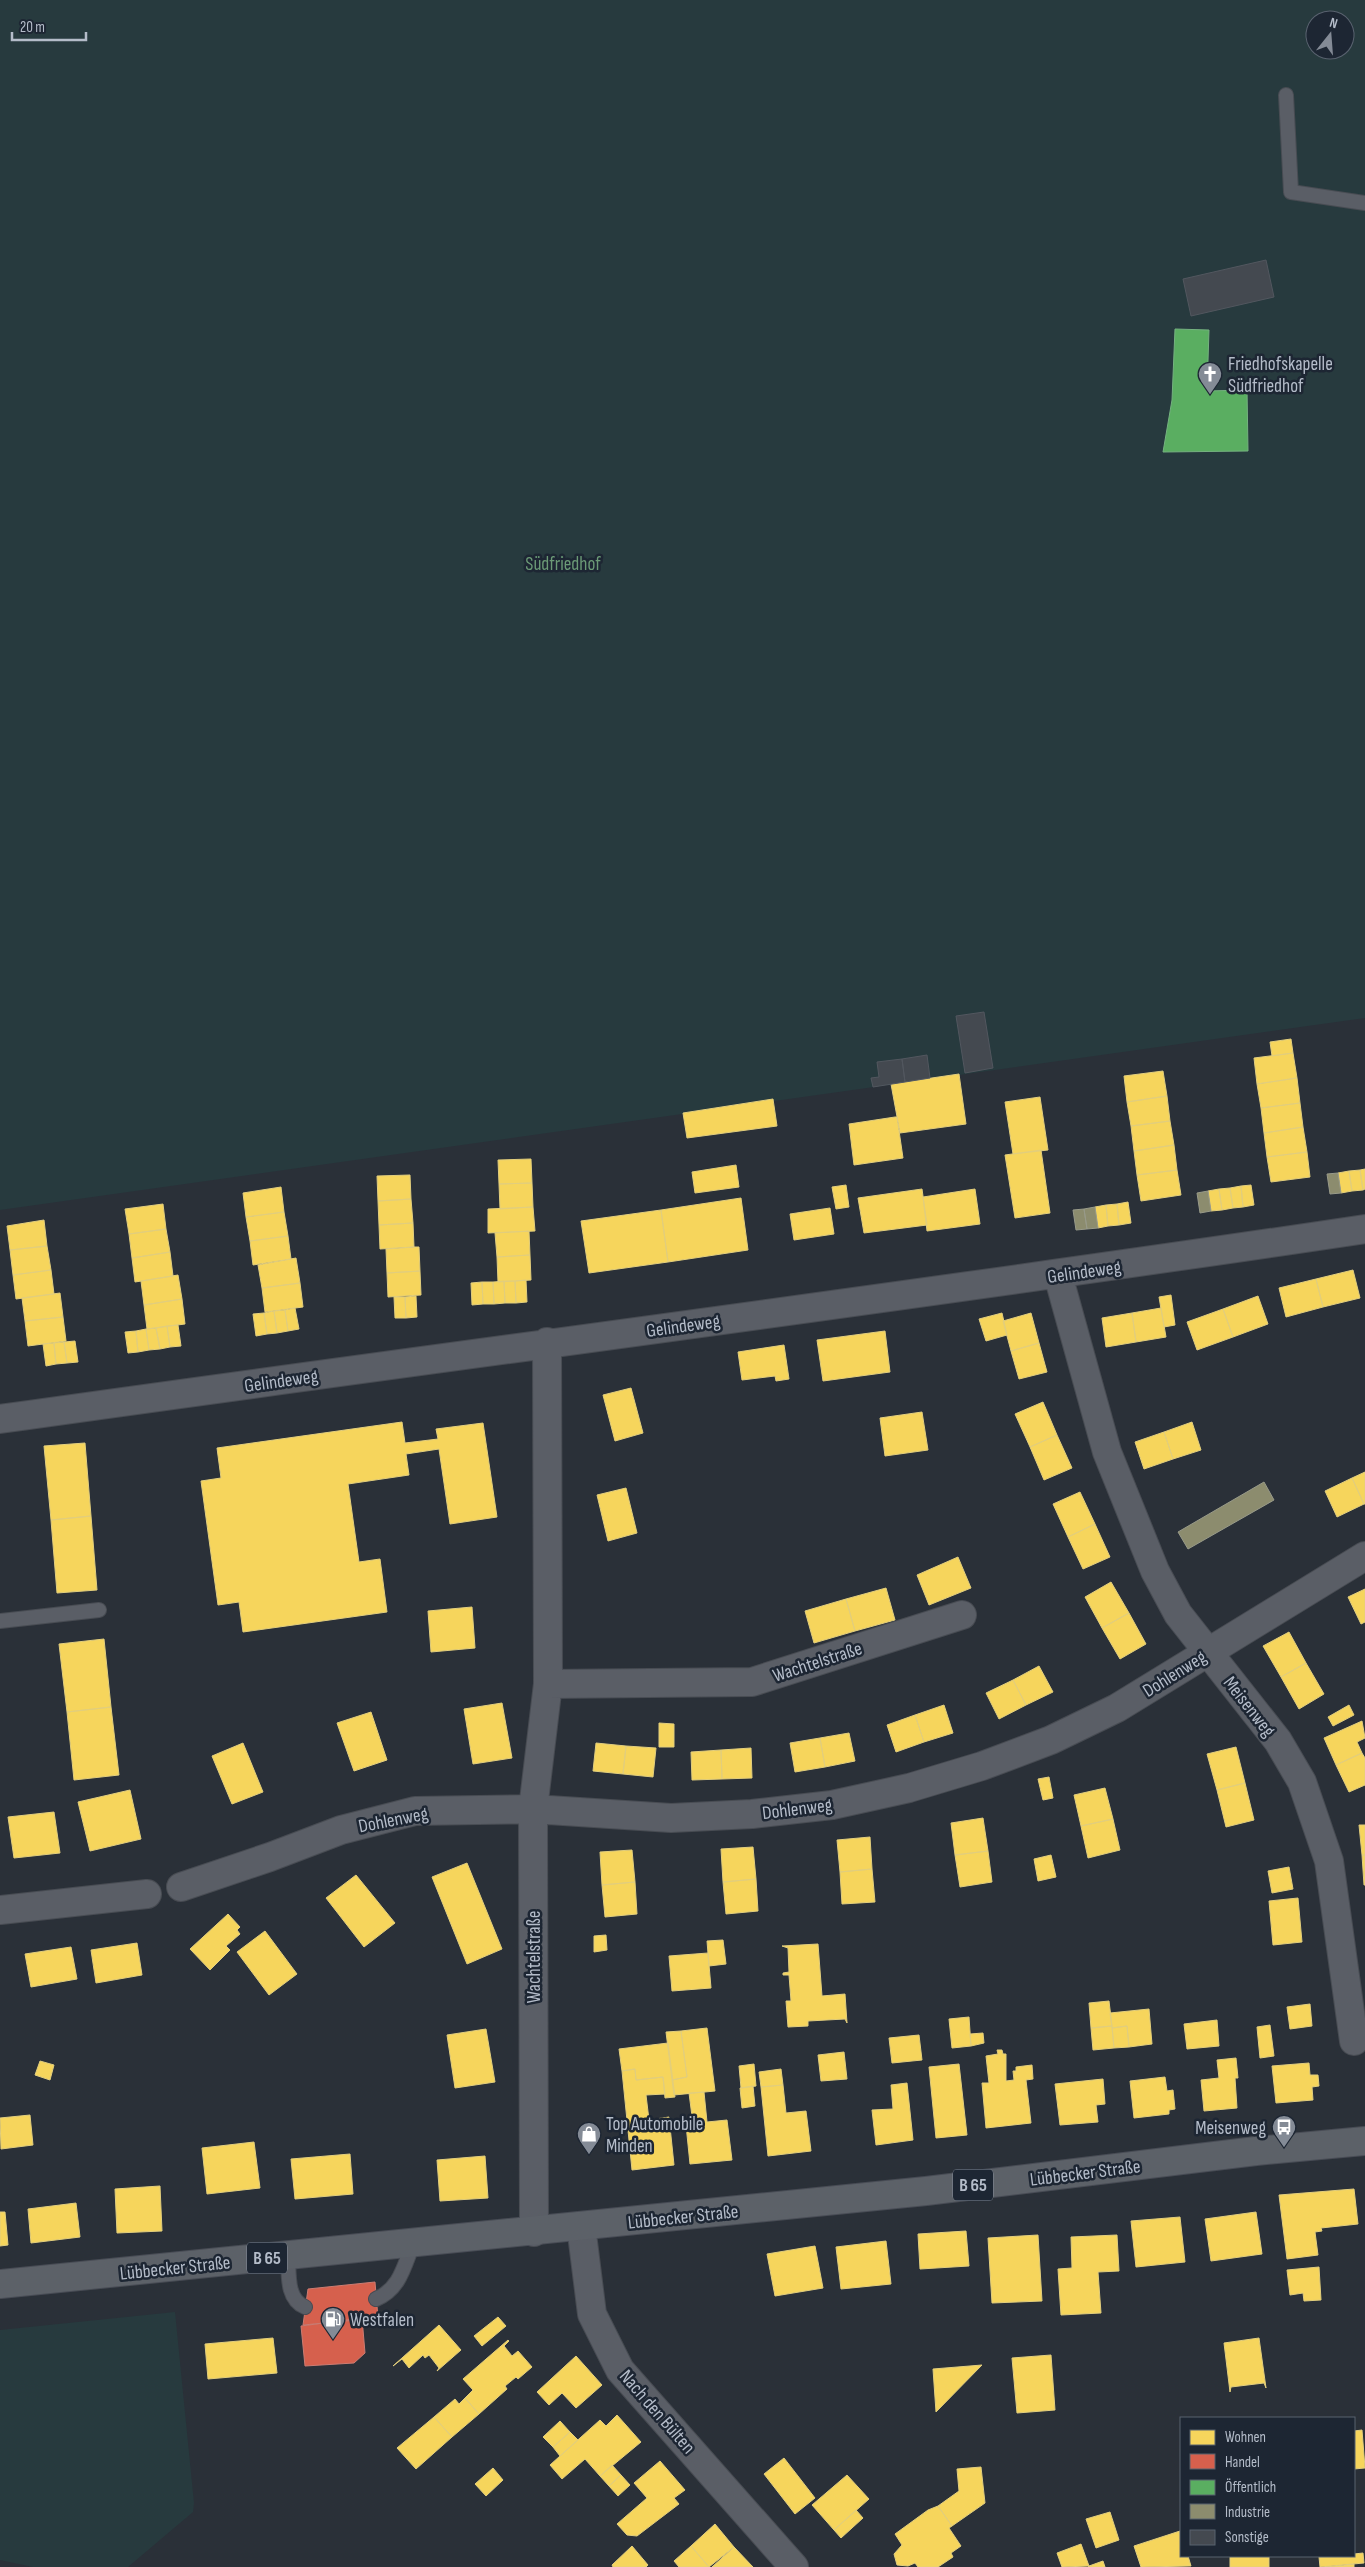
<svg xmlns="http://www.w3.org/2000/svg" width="1365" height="2567" font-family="'Sofia Sans Condensed',sans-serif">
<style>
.green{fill:#273a3e;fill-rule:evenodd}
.homes{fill:#f6d55c;stroke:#e2ce7d}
.shops{fill:#d6604d;stroke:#cc7c72}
.public{fill:#5aae61;stroke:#75b280}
.industry{fill:#8c8c6e;stroke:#989a89}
.building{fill:#444950;stroke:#52575f}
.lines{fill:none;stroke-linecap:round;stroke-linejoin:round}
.lane-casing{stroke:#484c53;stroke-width:16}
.street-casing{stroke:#484c53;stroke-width:30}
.primary-casing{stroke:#484c55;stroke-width:30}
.lane{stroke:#5a5e66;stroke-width:14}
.street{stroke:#5a5e66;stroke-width:28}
.primary{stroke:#5c6168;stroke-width:28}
.labels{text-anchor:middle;stroke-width:5;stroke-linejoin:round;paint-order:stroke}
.shield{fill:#1d2633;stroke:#878f9c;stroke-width:1}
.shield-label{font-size:18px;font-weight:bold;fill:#b4bcc9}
.poi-label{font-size:19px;fill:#b4bcc9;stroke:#1d2633;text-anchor:start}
.park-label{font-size:19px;fill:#6b9a76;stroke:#1d2633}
.street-label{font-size:19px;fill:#b4bcc9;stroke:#1d2633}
</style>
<rect width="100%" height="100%" fill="#2a3038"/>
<path class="green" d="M0,0H1365V1018L0,1210ZM1315,20H1345V50H1315Z
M175,2312L194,2503L193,2512L128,2567H33L0,2560V2330Z"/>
<path class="homes" d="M1291,1039L1293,1053L1272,1056L1270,1042Z
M1293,1053L1297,1078L1257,1084L1254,1058Z
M1163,1071L1167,1096L1127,1102L1124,1076Z
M959,1074L966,1124L900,1133L891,1084Z
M1297,1078L1300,1103L1261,1108L1257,1084Z
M1167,1096L1170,1121L1131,1126L1127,1102Z
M1040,1097L1048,1150L1013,1154L1005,1102Z
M773,1099L777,1126L687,1138L683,1113Z
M1300,1103L1303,1127L1264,1133L1261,1108Z
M895,1117H897L903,1158L854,1165L849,1124Z
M1170,1121L1174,1145L1134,1151L1131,1126Z
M1303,1127L1307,1152L1267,1157L1264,1133Z
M1174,1145L1177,1170L1137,1175L1134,1151Z
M1041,1150L1050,1213L1015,1218L1005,1155Z
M1307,1152L1310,1177L1271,1182L1267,1157Z
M531,1159L532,1183L499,1184L498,1160Z
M736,1165L739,1187L695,1193L692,1172Z
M1365,1169V1189L1363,1190L1360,1170Z
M1177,1170L1181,1195L1141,1201L1137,1175Z
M1360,1170L1363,1190L1352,1191L1349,1171Z
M1349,1171L1352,1191L1341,1193L1338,1173Z
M410,1175L411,1199L378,1201L377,1176Z
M532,1183L533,1207L500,1209L499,1184Z
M846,1185L849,1207L836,1209L832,1187Z
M1251,1185L1254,1205L1243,1207L1241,1186Z
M1241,1186L1243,1207L1233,1208L1230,1188Z
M281,1187L284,1212L246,1217L243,1193Z
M1230,1188L1233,1208L1222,1210L1219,1189Z
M922,1189L927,1225L864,1233L858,1198Z
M975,1189L980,1224L927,1231L923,1197Z
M1219,1189L1222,1210L1211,1211L1208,1191Z
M741,1198L748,1250L668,1262L661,1210Z
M411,1199L413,1223L379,1225L378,1201Z
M1128,1202L1131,1223L1119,1225L1117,1204Z
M163,1204L166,1229L129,1234L125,1209Z
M1117,1204L1119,1225L1108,1226L1106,1205Z
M1106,1205L1108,1226L1098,1228L1095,1207Z
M533,1207L535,1231L488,1233V1209Z
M830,1208L834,1234L794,1240L790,1214Z
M661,1210L668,1262L589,1273L581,1221Z
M284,1212L288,1236L250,1241L246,1217Z
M44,1220L47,1246L10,1250L7,1226Z
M413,1223L414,1247L380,1249L379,1225Z
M166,1229L170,1252L132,1258L129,1234Z
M529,1231L530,1255L497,1257L495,1233Z
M288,1236L291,1259L253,1265L250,1241Z
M47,1246L51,1270L13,1275L10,1250Z
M414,1247H419L420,1271L387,1273L386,1249Z
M170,1252L173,1276L135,1282L132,1258Z
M530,1255L531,1280L498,1282L497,1257Z
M296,1258L300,1283L262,1288L258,1265Z
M51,1270L54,1294L16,1299L13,1275Z
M1353,1270L1360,1298L1323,1307L1316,1279Z
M420,1271L421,1295L388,1297L387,1273Z
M178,1275L182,1299L144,1305L141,1281Z
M1316,1279L1323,1307L1286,1317L1279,1288Z
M526,1280L527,1302L516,1303L515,1281Z
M504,1281L505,1303L494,1304L493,1282Z
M504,1281H515L516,1303H505Z
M482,1282L483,1304L472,1305L471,1283Z
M482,1282H493L494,1304H483Z
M300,1283L303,1307L265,1312L262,1288Z
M60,1293L63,1317L25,1321L22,1298Z
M1171,1295L1175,1325L1164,1327L1159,1297Z
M416,1296L417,1317L406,1318L405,1297Z
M1258,1296L1268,1324L1233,1337L1223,1309Z
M394,1297H405L406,1318H395Z
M182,1299L185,1324L147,1329L144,1305Z
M295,1308L299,1329L288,1331L285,1310Z
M1161,1308L1166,1337L1136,1342L1132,1313Z
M1223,1309L1233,1337L1197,1350L1187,1322Z
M285,1310L288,1331L277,1333L274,1311Z
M274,1311L277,1333L267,1334L264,1313Z
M264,1313L267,1334L256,1336L253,1314Z
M1002,1313L1007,1335L986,1341L979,1319Z
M1031,1313L1039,1343L1011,1351L1003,1321Z
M1132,1313L1136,1342L1106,1347L1102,1318Z
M63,1317L66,1341L28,1346L25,1321Z
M178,1325L181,1346L170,1347L167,1326Z
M167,1326L170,1347L160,1349L156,1328Z
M156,1328L160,1349L149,1350L146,1329Z
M146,1329L149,1350L138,1352L136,1331Z
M136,1331L138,1352L128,1353L125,1332Z
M885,1331L890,1372L823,1381L817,1340Z
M75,1341L78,1362L67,1363L64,1342Z
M64,1342L67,1363L56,1364L54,1343Z
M54,1343L56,1364L46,1366L43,1344Z
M1039,1343L1047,1372L1019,1379L1011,1351Z
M784,1345L789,1379L776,1381L775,1376L742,1380L738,1352Z
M631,1388L643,1433L615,1441L603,1395Z
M1043,1402L1057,1435L1030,1447L1015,1414Z
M922,1412L928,1450L885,1456L880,1418Z
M402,1422L405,1443L438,1439L436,1429L483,1423L497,1517L450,1524L439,1449L406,1454L409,1475L348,1484L359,1562L380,1559L387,1612L243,1632L239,1602L218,1605L201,1481L221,1478L217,1448Z
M1192,1422L1201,1450L1173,1459L1164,1432Z
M1164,1432L1173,1459L1144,1469L1135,1442Z
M1057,1435L1072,1468L1044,1480L1030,1447Z
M85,1443L91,1516L51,1520L44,1446Z
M1365,1472V1504H1364L1352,1478Z
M1352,1478L1364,1504L1337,1517L1325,1491Z
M626,1488L637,1533L608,1541L597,1495Z
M1080,1492L1095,1524L1068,1537L1053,1504Z
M91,1516L97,1590L57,1593L51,1520Z
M1095,1524L1110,1557L1083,1569L1068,1537Z
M958,1557L971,1588L929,1605L917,1575Z
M1111,1582L1129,1613L1102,1628L1085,1597Z
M886,1588L895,1620L855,1631L846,1599Z
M1365,1589V1622L1361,1624L1348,1597Z
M846,1599L855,1631L814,1643L805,1611Z
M472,1607L475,1648L431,1652L428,1611Z
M1129,1613L1146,1644L1120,1659L1102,1628Z
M1289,1632L1306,1663L1281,1677L1263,1646Z
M104,1639L111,1707L67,1712L59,1644Z
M1306,1663L1324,1694L1299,1709L1281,1677Z
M1039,1666L1053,1692L1026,1705L1013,1680Z
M1013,1680L1026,1705L999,1719L986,1693Z
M502,1703L512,1758L473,1764L464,1709Z
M944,1705L953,1733L924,1742L915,1715Z
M1349,1705L1354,1715L1333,1726L1328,1717Z
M111,1707L119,1775L74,1780L67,1712Z
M371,1712L387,1760L354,1771L337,1723Z
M915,1715L924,1742L896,1752L887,1725Z
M1362,1721L1365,1738L1357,1742L1362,1753L1336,1765L1324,1738Z
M659,1723L674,1724V1747H659Z
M849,1733L855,1761L825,1767L820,1738Z
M820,1738L825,1767L795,1772L790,1743Z
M243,1743L263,1792L232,1804L212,1756Z
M596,1743L626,1746L623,1774L593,1771Z
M626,1746L656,1748L653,1777L623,1774Z
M1236,1747L1245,1783L1217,1790L1207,1754Z
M751,1748L752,1778L722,1779L721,1750Z
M721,1750L722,1779L692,1780L691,1752Z
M1362,1753L1365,1758V1785L1349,1792L1336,1765Z
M1049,1777L1053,1798L1043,1800L1038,1779Z
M1245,1783L1254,1820L1226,1827L1217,1790Z
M1105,1788L1113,1819L1081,1826L1074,1795Z
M130,1790L141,1839L90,1851L78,1802Z
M54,1812L60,1853L14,1858L8,1817Z
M983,1818L988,1851L955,1855L951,1823Z
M1113,1819L1120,1850L1088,1858L1081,1826Z
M1359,1825H1365V1855H1362Z
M870,1837L872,1869L840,1872L837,1840Z
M753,1847L756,1879L723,1882L721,1849Z
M632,1850L635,1882L602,1885L600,1852Z
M988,1851L992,1882L960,1887L955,1855Z
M1051,1855L1056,1877L1038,1881L1034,1859Z
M1362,1855H1365V1885H1364Z
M467,1863L502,1949L467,1964L432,1877Z
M1289,1867L1293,1889L1272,1893L1268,1871Z
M872,1869L875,1902L842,1904L840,1872Z
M356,1875L395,1923L364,1947L326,1898Z
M756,1879L758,1911L726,1914L723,1882Z
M635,1882L637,1914L605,1917L602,1885Z
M1298,1898L1302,1942L1273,1945L1269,1901Z
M228,1914L240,1927L237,1930L240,1934L226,1946L230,1950L210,1970L190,1949Z
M265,1931L297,1974L269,1995L237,1952Z
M606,1935L607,1950L594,1952V1936Z
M723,1940L726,1964L709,1966L707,1941Z
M137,1943L142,1975L96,1983L91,1950Z
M818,1944L822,1996L845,1994L847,2023L845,2019L808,2021V2026L788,2027L786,2001H791L789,1975H783V1973L789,1972L788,1948L782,1946Z
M71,1947L77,1979L31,1987L25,1954Z
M708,1953L711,1988L672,1991L669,1956Z
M1109,2001L1112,2026L1091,2028L1089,2003Z
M1310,2004L1312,2026L1290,2029L1287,2007Z
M1149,2009L1152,2044L1129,2047L1127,2026L1112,2028L1110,2013Z
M969,2017L971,2046L952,2048L949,2019Z
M1217,2020L1219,2046L1187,2049L1184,2024Z
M1270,2025L1274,2056L1260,2058L1257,2027Z
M1112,2026L1114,2048L1093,2050L1091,2028Z
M1127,2026L1129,2047L1114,2048L1112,2028Z
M707,2028L715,2091L674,2095L672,2080L687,2077L681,2031Z
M486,2029L495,2082L455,2088L447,2035Z
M681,2031L687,2077L672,2080L666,2032Z
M983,2033L984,2043L971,2046L970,2034Z
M919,2035L922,2060L892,2063L889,2038Z
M668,2043L675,2097L665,2098L663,2077L636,2080L635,2069L622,2071L619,2049Z
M997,2050H1002L1003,2054H1006V2081L1014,2080L1013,2071H1016V2067L1032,2065L1033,2079L1026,2080L1031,2123L986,2128L982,2083H989L986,2056L998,2054Z
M844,2052L847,2079L821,2081L818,2055Z
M1236,2058L1238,2078H1235L1237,2108L1204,2111L1201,2080L1219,2078L1217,2060Z
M40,2061L54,2065L50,2080L35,2075Z
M1309,2063L1310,2075H1318L1319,2086L1312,2087L1313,2100L1276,2103L1272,2066Z
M754,2064L756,2086L741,2088L739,2066Z
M959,2064L967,2135L936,2138L929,2067Z
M635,2069L636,2080L663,2077L665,2094L646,2095L649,2120L669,2117L674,2165L632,2170L622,2071Z
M781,2069L783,2085L761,2087L759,2072Z
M1165,2077L1167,2091L1173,2090L1175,2109L1169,2110V2114L1134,2118L1130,2081Z
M1103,2079L1105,2104L1096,2105L1098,2122L1060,2125L1055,2084Z
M907,2083L913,2140L876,2145L872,2110L893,2109L891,2085Z
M783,2085L786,2113L806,2111L811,2151L768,2156L761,2087Z
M753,2086L755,2106L742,2108L740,2088Z
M704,2092L707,2122L727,2120L732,2160L690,2164L686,2125L693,2124L689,2093Z
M30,2115L33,2145L1,2149L0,2118Z
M254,2142L260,2188L207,2194L202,2148Z
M350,2154L353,2194L295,2199L291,2159Z
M485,2156L488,2198L440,2201L437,2160Z
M160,2186L162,2231L117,2233L115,2189Z
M1354,2189L1358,2224L1321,2228L1322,2231L1315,2232L1318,2255L1287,2259L1279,2195Z
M76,2203L80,2237L31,2243L28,2209Z
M0,2212H5L8,2245L0,2246Z
M1256,2212L1262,2254L1211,2261L1205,2219Z
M1180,2217L1185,2262L1136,2267L1131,2221Z
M966,2231L969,2266L920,2269L918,2234Z
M1038,2235L1042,2301L992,2303L988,2238Z
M1117,2235L1119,2271L1098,2272L1101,2313L1061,2315L1058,2269L1072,2268L1071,2237Z
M886,2241L891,2284L841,2289L836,2247Z
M815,2246L823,2288L775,2296L767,2254Z
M1319,2267L1321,2300L1304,2301L1303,2293L1290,2295L1287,2270Z
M498,2317L506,2326L482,2346L474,2336Z
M439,2325L461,2350L437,2371L439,2368L429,2355L425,2358L423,2355L409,2368L402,2359L393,2366Z
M273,2338L277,2373L208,2379L205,2344Z
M1259,2338L1266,2388L1264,2383L1231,2387L1230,2392L1224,2343Z
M508,2340L509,2341L504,2346L512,2356L518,2351L532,2367L518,2379L516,2377L505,2386L507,2389L479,2414L465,2398L473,2390L463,2379Z
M1051,2355L1055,2410L1017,2413L1012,2358Z
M576,2356L602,2385L576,2408L562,2393L549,2405L537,2392Z
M982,2365L936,2412L933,2369Z
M465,2398L479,2414L452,2437L434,2417L455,2399L459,2404Z
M617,2415L641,2442L600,2476L585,2459L562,2479L550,2465L600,2420L606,2426Z
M434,2417L452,2437L416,2469L397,2448Z
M560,2421L570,2432L553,2447L543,2437Z
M1362,2430L1365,2468L1354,2469V2431Z
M570,2432L578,2440L560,2456L553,2447Z
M784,2458L815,2498L795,2514L764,2474Z
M660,2461L685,2490L674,2498L679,2504L637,2536L627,2535L617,2524L647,2498L634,2483Z
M612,2465L621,2475L609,2486L600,2476Z
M981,2467L985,2503L952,2526L938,2506L959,2491L957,2469Z
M493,2468L503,2480L486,2496L475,2484Z
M621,2475L630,2485L618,2496L609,2486Z
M847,2475L869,2499L834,2530L812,2505Z
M938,2506L952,2526L949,2528L961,2546L951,2553L953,2557L938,2567H918L915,2563L908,2566L897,2565L894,2554L902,2545L895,2534L928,2510Z
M856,2510L863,2518L841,2538L834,2530Z
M1110,2512L1119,2540L1096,2548L1086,2519Z
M715,2524L734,2547L709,2567L691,2546Z
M1180,2531L1181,2556H1188L1191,2566L1141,2567L1134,2546Z
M1081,2544L1089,2566L1062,2567L1057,2553Z
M632,2546L648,2565L646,2567H613L612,2565Z
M691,2546L709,2567H679L674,2561Z
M734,2547L753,2567H712Z
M1363,2553L1364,2563L1320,2567L1319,2557L1354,2556V2554Z
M1230,2556H1269V2567H1230Z
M1103,2561L1105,2567H1088L1089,2566Z
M1354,2564V2567H1326Z"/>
<path class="shops" d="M375,2282L378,2318L303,2325L308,2289Z
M362,2318L365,2353L354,2363L305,2366L301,2326Z"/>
<path class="public" d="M1175,329L1209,330L1207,391L1247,390L1248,451L1163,452L1172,400Z"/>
<path class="industry" d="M1338,1173L1341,1193L1330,1194L1327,1174Z
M1208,1191L1211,1211L1200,1213L1197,1193Z
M1095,1207L1098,1228L1087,1229L1084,1209Z
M1084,1209L1087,1229L1076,1230L1073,1210Z
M1264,1482L1274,1500L1188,1549L1178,1532Z"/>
<path class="building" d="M1266,260L1274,297L1191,316L1183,279Z
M984,1012L993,1068L965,1073L956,1016Z
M927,1055L930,1078L905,1082L902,1059Z
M902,1059L905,1082L873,1087L871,1078L879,1077L877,1062Z"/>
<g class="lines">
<g class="lane-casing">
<path id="lane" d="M1286,95L1291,192L1365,203
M0,1621L99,1610
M288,2256C289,2274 286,2299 305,2307
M376,2299C400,2289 404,2266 413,2244"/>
</g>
<g class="street-casing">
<path id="street" d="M1058,1275L1107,1452L1155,1571L1178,1614L1278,1741L1302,1782L1329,1861L1354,2041
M0,1419C455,1355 911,1297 1365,1229
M548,1684L752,1682L962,1615
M181,1887L270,1857L341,1830L415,1811L533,1809L671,1818L752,1814L832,1805L909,1788L982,1766L1051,1740L1117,1708L1365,1556
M0,1910L147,1894
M581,2226L592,2314L620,2370L794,2567
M534,2232L533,1809L548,1684L547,1342"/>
</g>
<g class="primary-casing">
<path id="primary" d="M0,2284L926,2191L1256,2151L1365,2141"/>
</g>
<use href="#lane" class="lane"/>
<use href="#street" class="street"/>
<use href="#primary" class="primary"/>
</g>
<defs>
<g id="church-pin" transform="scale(1.25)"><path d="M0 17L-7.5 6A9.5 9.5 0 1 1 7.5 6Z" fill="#848b96" stroke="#1d2633"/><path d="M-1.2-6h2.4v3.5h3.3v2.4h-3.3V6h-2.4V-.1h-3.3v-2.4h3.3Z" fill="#fff"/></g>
<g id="bus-pin" transform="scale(1.25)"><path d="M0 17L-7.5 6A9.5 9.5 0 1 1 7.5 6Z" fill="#848b96" stroke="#1d2633"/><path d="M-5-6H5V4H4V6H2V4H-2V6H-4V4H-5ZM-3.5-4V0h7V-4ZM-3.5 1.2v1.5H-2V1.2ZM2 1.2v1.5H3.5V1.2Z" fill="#fff"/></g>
<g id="shop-pin" transform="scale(1.25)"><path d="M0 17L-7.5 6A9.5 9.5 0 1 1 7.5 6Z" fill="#848b96" stroke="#1d2633"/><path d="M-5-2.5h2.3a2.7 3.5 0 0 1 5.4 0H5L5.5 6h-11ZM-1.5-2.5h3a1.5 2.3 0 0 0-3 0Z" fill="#fff"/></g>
<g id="fuel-pin" transform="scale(1.25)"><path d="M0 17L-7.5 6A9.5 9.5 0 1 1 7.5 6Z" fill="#848b96" stroke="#1d2633"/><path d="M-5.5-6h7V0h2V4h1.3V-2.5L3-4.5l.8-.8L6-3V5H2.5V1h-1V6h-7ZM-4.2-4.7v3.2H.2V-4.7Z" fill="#fff"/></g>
</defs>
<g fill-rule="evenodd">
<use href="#church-pin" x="1210" y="374"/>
<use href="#bus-pin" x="1284" y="2127"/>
<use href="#shop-pin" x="589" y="2134"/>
<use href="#fuel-pin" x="333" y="2319"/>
</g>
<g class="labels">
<g class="shield">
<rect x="953" y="2169.5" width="40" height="31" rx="4"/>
<rect x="247" y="2242.5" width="40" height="31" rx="4"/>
</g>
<g class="shield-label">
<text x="973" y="2191">B 65</text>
<text x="267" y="2264">B 65</text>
</g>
<g class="poi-label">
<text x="1228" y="370">Friedhofskapelle<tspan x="1228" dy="22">Südfriedhof</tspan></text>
<text x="606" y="2130">Top Automobile<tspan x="606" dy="22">Minden</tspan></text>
<text x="1266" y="2134" text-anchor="end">Meisenweg</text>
<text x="350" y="2326">Westfalen</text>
</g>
<g class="park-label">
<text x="563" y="570">Südfriedhof</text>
</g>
<g class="street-label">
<text transform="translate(1084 1271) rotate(-8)" y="7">Gelindeweg</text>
<text transform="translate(683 1325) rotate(-8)" y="7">Gelindeweg</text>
<text transform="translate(281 1380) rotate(-8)" y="7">Gelindeweg</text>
<text transform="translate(817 1661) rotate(-18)" y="7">Wachtelstraße</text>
<text transform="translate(1174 1673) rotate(-32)" y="7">Dohlenweg</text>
<text transform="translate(1250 1706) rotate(52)" y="7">Meisenweg</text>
<text transform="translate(797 1808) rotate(-7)" y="7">Dohlenweg</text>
<text transform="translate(393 1819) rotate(-11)" y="7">Dohlenweg</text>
<text transform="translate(533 1957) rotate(-90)" y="7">Wachtelstraße</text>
<text transform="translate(1085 2172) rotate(-7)" y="7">Lübbecker Straße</text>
<text transform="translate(683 2216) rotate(-6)" y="7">Lübbecker Straße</text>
<text transform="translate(175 2267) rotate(-6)" y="7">Lübbecker Straße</text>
<text transform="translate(658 2411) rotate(49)" y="7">Nach den Bülten</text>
</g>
</g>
<rect x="1180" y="2417" width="175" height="140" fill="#1d2633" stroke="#59626f"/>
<rect x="1190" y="2430" width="25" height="15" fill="#f6d55c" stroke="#59626f"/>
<text x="1225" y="2442" font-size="15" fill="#b4bcc9">Wohnen</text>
<rect x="1190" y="2454" width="25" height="15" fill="#d6604d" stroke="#59626f"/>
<text x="1225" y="2467" font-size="15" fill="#b4bcc9">Handel</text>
<rect x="1190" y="2480" width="25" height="15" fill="#5aae61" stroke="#59626f"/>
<text x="1225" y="2492" font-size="15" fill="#b4bcc9">Öffentlich</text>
<rect x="1190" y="2504" width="25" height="15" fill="#8c8c6e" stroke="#59626f"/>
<text x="1225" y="2517" font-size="15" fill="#b4bcc9">Industrie</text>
<rect x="1190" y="2530" width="25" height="15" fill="#444950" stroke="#59626f"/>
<text x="1225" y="2542" font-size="15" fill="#b4bcc9">Sonstige</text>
<g transform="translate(1330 35) rotate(17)"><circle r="24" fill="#1d2633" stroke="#59626f"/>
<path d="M0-4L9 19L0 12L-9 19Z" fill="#848b96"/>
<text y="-8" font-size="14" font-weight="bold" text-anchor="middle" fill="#b4bcc9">N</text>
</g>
<path d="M12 32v8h74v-8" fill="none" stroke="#b4bcc9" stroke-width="2.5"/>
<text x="20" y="32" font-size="15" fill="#b4bcc9" stroke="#1d2633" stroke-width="4" paint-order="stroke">20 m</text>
</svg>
